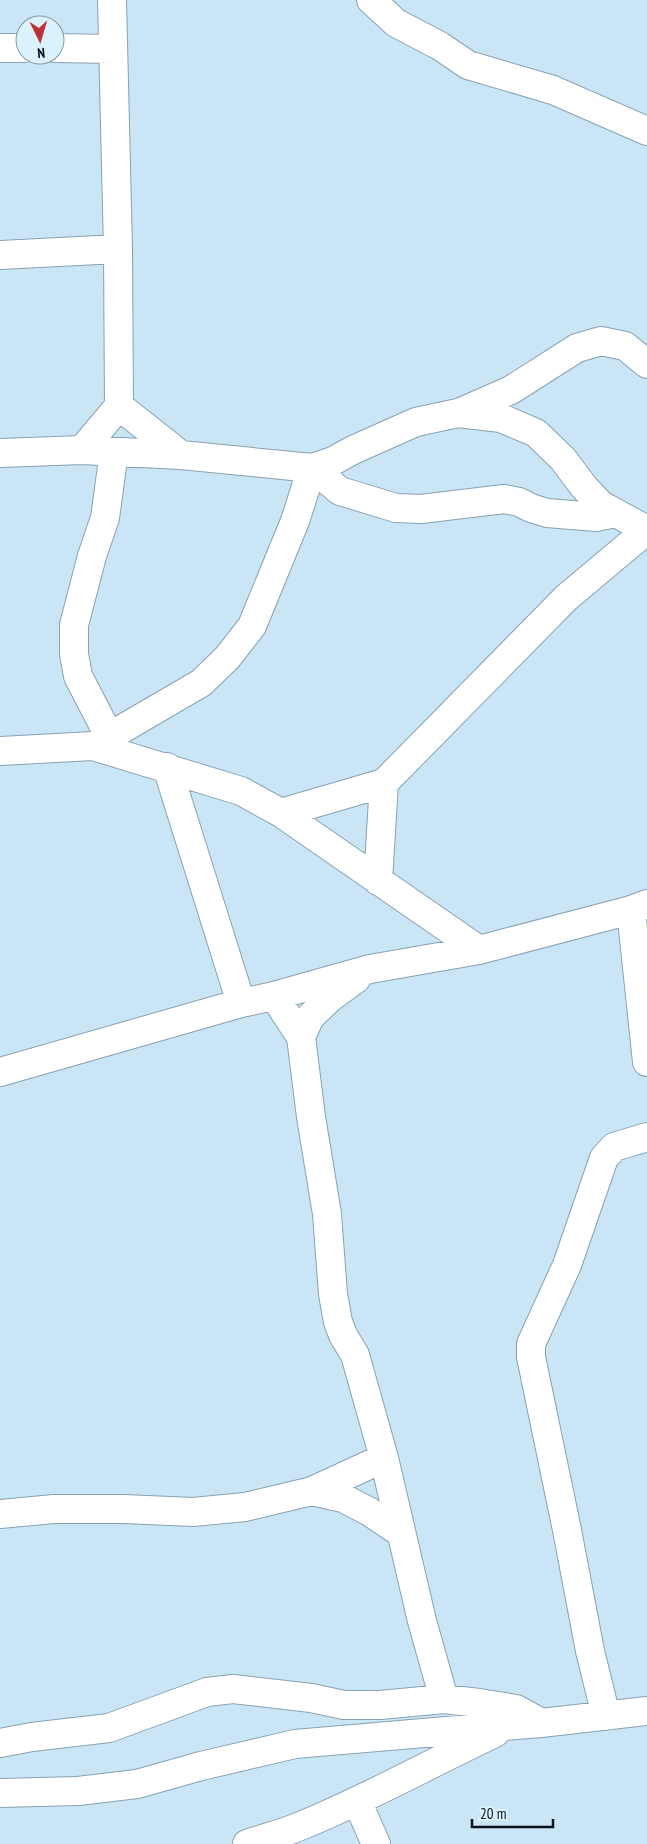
<svg xmlns="http://www.w3.org/2000/svg" width="647" height="1844" font-family="'PT Sans Narrow',sans-serif">
<style>
.lines{fill:none;stroke-linecap:round;stroke-linejoin:round}
.minor-casing{stroke:#87a2b1;stroke-width:30}
.minor{stroke:#fff;stroke-width:28}
</style>
<rect width="100%" height="100%" fill="#cae5f6"/>
<g class="lines">
<g class="minor-casing">
<path id="minor" d="M371,0L396,23L440,46L468,65L553,90L647,131
M0,48H25
M55,48L112,49
M0,255L118,249
M119,406L181,455
M461,412L511,390L577,348L601,341L625,346L647,364
M82,450L119,406L118,249L112,0
M0,453L82,450L181,455L312,468L333,461L353,450L416,422L458,413L501,418L536,433L563,459L584,487L601,505L647,530
M312,468L340,491L396,508L421,509L504,499L519,502L531,508L547,513L596,517L616,513
M109,736L78,676L74,654V625L92,556L105,518L114,452
M93,746L201,683L227,658L252,626L295,521L312,468
M0,751L93,746L241,791L281,813L479,950
M167,767L241,1003
M281,813L384,783L566,598L647,530
M378,881L384,783
M631,910L647,1062
M274,996L301,1037L311,1117L327,1214L333,1294L338,1322L343,1335L355,1355L384,1458L422,1621L444,1699
M301,1037L310,1017L330,998L356,979
M0,1072L241,1003L274,996L370,969L479,950L631,910L647,904
M312,1491L343,1498L370,1512L401,1533
M0,1514L54,1509H124L193,1512L245,1507L312,1491L384,1458
M606,1716L590,1651L567,1530L531,1357V1344L567,1265L604,1158L614,1147L647,1137
M0,1743L32,1737L109,1728L207,1692L233,1689L311,1698L344,1705H380L444,1699L479,1703L516,1709L538,1721
M0,1793L78,1791L137,1784L201,1766L295,1744L541,1723L647,1711
M357,1801L376,1844
M247,1844C264,1838 281,1834 298,1827C365,1800 429,1764 495,1733"/>
</g>
<use href="#minor" class="minor"/>
</g>
<g transform="translate(40 40) rotate(175)"><circle r="24" fill="#dbf2ff" stroke="#8798a3"/>
<path d="M0-4L9 19L0 12L-9 19Z" fill="#c03035"/>
<text y="-8" font-size="14" font-weight="bold" text-anchor="middle" fill="#081218">N</text>
</g>
<path d="M472 1819v8h81v-8" fill="none" stroke="#081218" stroke-width="2.5"/>
<text x="480" y="1819" font-size="15" fill="#081218" stroke="#dbf2ff" stroke-width="4" paint-order="stroke">20 m</text>
</svg>
